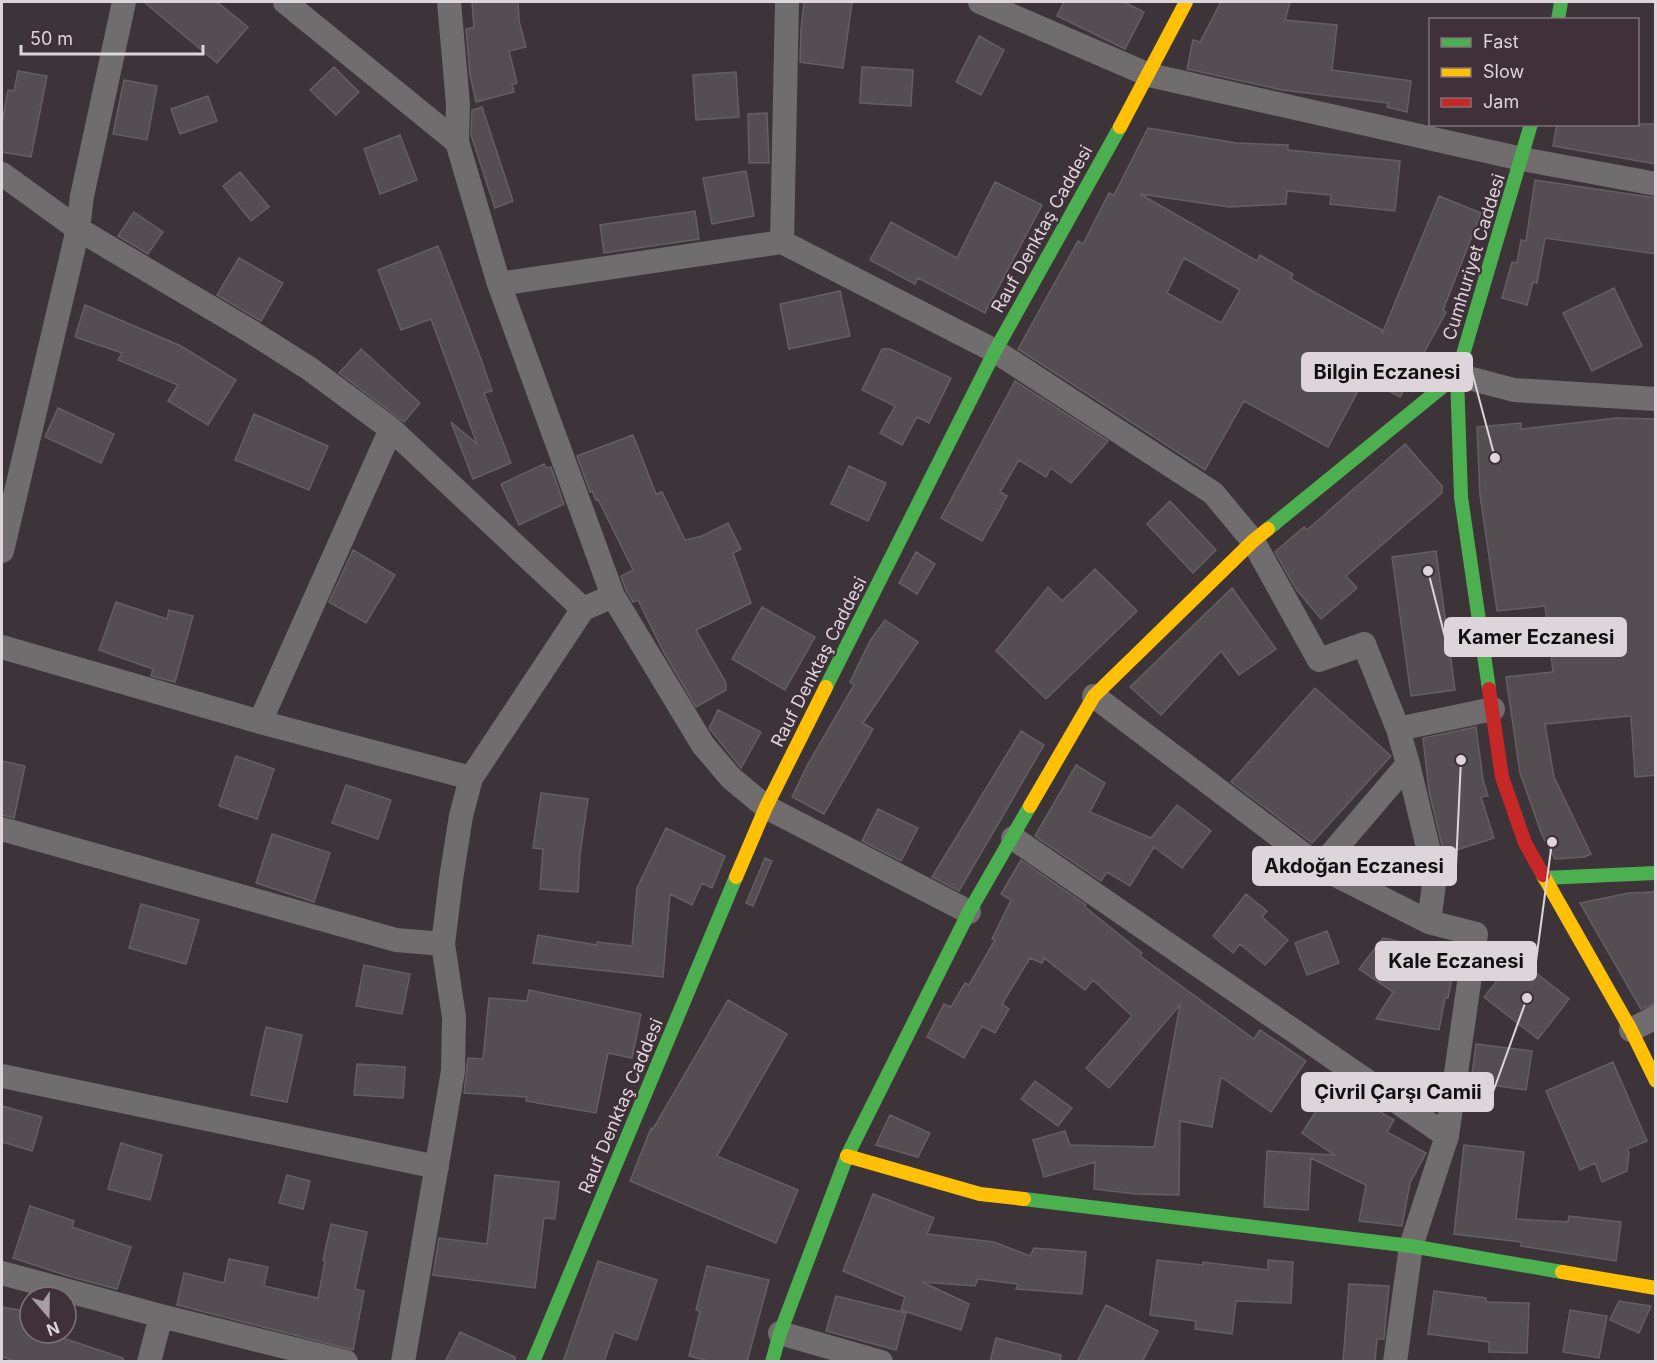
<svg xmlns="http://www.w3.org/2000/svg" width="1657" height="1363" font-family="Inter,sans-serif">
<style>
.building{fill:#544d51;stroke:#655e62;stroke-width:1.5;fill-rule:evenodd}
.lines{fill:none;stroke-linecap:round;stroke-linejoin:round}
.street{stroke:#716d6f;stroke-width:24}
.fast{stroke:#4caf50;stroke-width:14}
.slow{stroke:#ffc107;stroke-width:14}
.jam{stroke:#c62828;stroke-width:14}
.labels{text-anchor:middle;stroke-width:4.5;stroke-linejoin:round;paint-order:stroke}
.street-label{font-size:18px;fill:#ded5da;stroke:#3f3039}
.leader{fill:none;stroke:#ded5da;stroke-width:2}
.callout-dot{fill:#ded5da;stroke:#3f3039;stroke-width:2}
.callout{fill:#ded5da;stroke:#ded5da;stroke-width:2}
.callout-label{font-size:20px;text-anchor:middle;font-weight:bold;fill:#111}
</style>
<rect width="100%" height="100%" fill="#3c3438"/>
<path class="building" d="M144,2H217L248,27L217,63Z
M472,2H518L519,21L526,47L509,51L517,83L512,85L514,92L476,102L470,75L466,29L474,27Z
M804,2H852L843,68L800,62L801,29Z
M1064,2H1124L1144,12L1125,49L1057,16Z
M1221,2H1290L1285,20L1337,25L1332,70L1411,81L1407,112L1387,107L1388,103L1282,90L1187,69L1193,40L1200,42Z
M979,36L1004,50L981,95L956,82Z
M334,67L359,92L336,115L310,90Z
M862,67L913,70L911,106L860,103Z
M18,71L47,76L31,157L2,152V123L8,90L14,91Z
M736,72L739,117L696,120L693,75Z
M124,80L157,86L147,140L113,134Z
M208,96L217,121L180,134L171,109Z
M482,107L513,201L495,208L471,135L472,110Z
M767,113L769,163H749L748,114Z
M1557,124H1656V164L1553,146Z
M1148,128L1236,143L1288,145V150L1400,161L1395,211L1330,204L1331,195L1287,191L1286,204L1229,207L1140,194L1257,261L1260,255L1293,274L1291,279L1382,330V334L1439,196L1481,213L1443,310L1446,312L1400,397L1365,378L1328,447L1244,401L1205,470L1018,349L1078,241L1083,244L1109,193L1114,195ZM1184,258L1240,290L1221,323L1167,293Z
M400,135L417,180L380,194L364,149Z
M746,171L754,216L712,224L703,178Z
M240,172L269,207L251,221L223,186Z
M1535,180L1656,198V254L1545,238L1537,283L1533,282L1527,305L1502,298L1512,262L1517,263L1521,240L1526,241Z
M995,182L1042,205L985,313L918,278L915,284L870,260L891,222L957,258Z
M695,211L699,239L604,253L600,225Z
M134,212L163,232L148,254L118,236Z
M438,246L481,359L492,391L484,393L511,463L473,479L451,422L477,444L431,319L401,330L378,270Z
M239,258L283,283L261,321L217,295Z
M1614,288L1642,346L1592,371L1563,313Z
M840,291L850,336L789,349L780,304Z
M85,305L181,346L236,380L208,425L168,401L178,385L118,360L122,353L75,337Z
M361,349L420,403L404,422L339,373Z
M882,349H890L951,378L929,423L917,417L902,445L880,433L895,406L862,390Z
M1015,381L1108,441L1071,483L1051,468L1046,477L1019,460L1000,492L1007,496L982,541L941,518Z
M58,408L114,434L101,463L45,437Z
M254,414L328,446L309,490L235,460Z
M1617,418L1656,419V775L1635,777L1631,716L1545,724L1554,777L1591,854L1584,857L1555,859L1542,835L1520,773L1506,677L1553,672L1545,606L1497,611L1480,495L1477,427L1521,423V429Z
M633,435L656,494L662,492L685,540L702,536L728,523L741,549L733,553L751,603L696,630L726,683V690L696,707L663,651L638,600L633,602L626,590L621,576L633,570L598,499L596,500L592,491L590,492L577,456Z
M1405,444L1442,486V493L1346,576L1357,588L1321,619L1296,589L1275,552L1304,527L1307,530Z
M544,464L546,468L551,467L564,504L519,525L501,484Z
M849,466L886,483L868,521L831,504Z
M1170,501L1216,550L1193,573L1147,524Z
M353,550L395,575L366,623L329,602Z
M1436,551L1455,690L1411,696L1392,557Z
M916,552L935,564L917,594L899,583Z
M1095,569L1137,611L1046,699L996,651L1048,587L1062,601Z
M1232,588L1276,649L1239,675L1221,651L1161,715L1130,687Z
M116,602L167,619L169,610L193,616L175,682L151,676L153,669L99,650Z
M762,607L815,637L785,690L732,659Z
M885,620L918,642L863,723L873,729L824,814L792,797L808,764L854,685L850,682L870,641Z
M1315,688L1391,756L1312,843L1231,782Z
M718,710L761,732L741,768L709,728Z
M1476,727L1483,780L1488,796L1481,797L1494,838L1444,854L1429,791L1423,738Z
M1021,731L1044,745L959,891L932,877Z
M236,756L274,769L257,819L219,806Z
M2,761L25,766L14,818L2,815Z
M1076,765L1105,783L1090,812L1151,838L1177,805L1211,831L1182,868L1154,847L1130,886L1107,872L1101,881L1035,836Z
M346,785L391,800L378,839L332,823Z
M541,793L588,799L580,854L578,892L540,889L543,849L533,848Z
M878,809L918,828L901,861L862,841Z
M666,828L725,856L712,888L702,883L692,905L670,894L663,977L533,963L538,935L597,945V942L632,946L637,888Z
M272,834L330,853L314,902L256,883Z
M765,858L772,861L753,906L746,903Z
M1021,860L1086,905L1085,907L1142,953L1140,956L1254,1039L1260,1030L1306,1061L1271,1112L1221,1077L1212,1127L1180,1121L1179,1195L1136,1194L1094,1189L1095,1162L1044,1177L1033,1140L1065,1131L1070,1145L1154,1147L1180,1005L1109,1088L1086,1068L1132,1016L1093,980L1085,990L1044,958L1042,963L1030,958L1002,1004L1009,1009L995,1033L982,1026L964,1058L927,1037L944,1004L951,1007L965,983L969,985L995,940L992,939L1011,900L1001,894Z
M1656,892V1003L1641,1009L1580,903L1629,893Z
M1246,894L1267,911L1262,917L1288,940L1265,965L1240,944L1233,953L1213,936Z
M141,904L199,920L186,964L129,948Z
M1327,931L1339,963L1307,975L1295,943Z
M1383,938L1457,953L1448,998H1445L1439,1030L1376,1019L1393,992L1359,969Z
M1516,957L1569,999L1538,1039L1484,997Z
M364,965L410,974L402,1014L356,1006Z
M529,990L641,1014L632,1058L608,1053L596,1113L526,1101L527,1097L464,1093L468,1058L483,1059L489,998L527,1001Z
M728,1000L787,1034L717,1156L798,1190L776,1243L630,1181L651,1128L653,1129Z
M266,1027L302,1035L287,1102L251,1095Z
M1476,1044L1532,1051L1526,1090L1471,1082Z
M1613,1062L1647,1141L1627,1149L1629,1153L1627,1171L1602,1182L1595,1163L1580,1170L1546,1091Z
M357,1064L405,1067L403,1098L354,1095Z
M1035,1081L1072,1108L1058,1126L1021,1099Z
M1332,1086L1360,1104L1362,1101L1394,1120L1387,1132L1426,1153L1410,1183L1402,1226L1359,1221L1366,1185L1311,1158L1308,1210L1264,1207L1267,1151L1334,1155L1302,1133Z
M2,1106L42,1117L32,1151L2,1142Z
M890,1115L930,1133L918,1157L876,1145Z
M121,1143L162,1155L150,1200L108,1189Z
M1464,1145L1524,1152L1516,1219L1568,1222L1569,1216L1621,1222L1616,1261L1521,1246V1242L1454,1234Z
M287,1175L310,1181L303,1209L279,1203Z
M495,1175L559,1182L555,1219L544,1218L535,1288L433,1275L439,1238L487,1244Z
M873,1194L934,1218L927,1234L994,1242L1030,1256L1034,1248L1086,1252L1082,1294L1016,1289L1018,1284L978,1279L975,1286L922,1282L969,1304L961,1330L901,1310L905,1297L843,1271Z
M30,1206L74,1221L72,1227L131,1247L117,1289L68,1276L13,1258Z
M331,1224L367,1232L355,1289L364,1291L353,1350L177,1305L184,1273L224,1283L229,1259L268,1267L264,1286L318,1298L325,1261L323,1260Z
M1157,1260L1203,1265V1262L1268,1270V1260L1293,1262L1291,1303L1236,1301L1232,1334L1195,1329L1196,1321L1150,1315Z
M598,1261L657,1280L637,1340L614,1332L604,1362H563Z
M707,1266L769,1280L747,1362H712L689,1356L700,1311L696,1310Z
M1349,1284L1389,1286L1384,1339H1377L1375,1362H1343Z
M1434,1291L1486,1298V1302L1529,1303L1527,1353L1489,1352V1342L1428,1334Z
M836,1296L906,1313L896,1350L826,1331Z
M1619,1301L1651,1306L1639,1333L1610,1320Z
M1106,1305L1158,1331L1142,1362H1077Z
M2,1307L30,1312V1333H48L123,1358V1362H20L2,1357Z
M1570,1310L1607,1316L1599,1358L1563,1352Z
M460,1332L515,1357V1362H445Z
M996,1338L1061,1355L1060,1362H990Z"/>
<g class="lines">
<path class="street" d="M285,2L457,142
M449,2L458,104L457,142L499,284L613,596L703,745L731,778L766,807L969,912
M980,2L1149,75L1522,159L1656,184
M2,174L78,229L250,331L310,369L391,429L583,609
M782,242L787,2
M499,284L782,242L995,351L1213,493L1253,541L1319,660L1364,644L1398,729L1408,764L1435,877L1429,922
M1457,375L1514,390L1656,399
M2,551L78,229L82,196L124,2
M2,647L260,722L471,778
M1094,696L1320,867L1429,922L1476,934L1447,1136L1411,1246L1395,1362
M260,722L391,429
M1398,729L1493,709
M2,829L396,940L443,944
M1013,838L1447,1136
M1320,867L1408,764
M1631,1030L1656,1017
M2,1076L437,1167
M2,1273L161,1316L346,1362
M780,1333L881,1362
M149,1362L161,1316
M403,1362L453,1071L454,1017L443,944L451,879L461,816L471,778L583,609L613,596"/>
<path class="fast" d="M1558,20L1561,2
M1268,529L1457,375
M826,687L995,351L1120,127
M1489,689L1461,497L1457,375L1531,124
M1544,878L1656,873
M1024,1199L1411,1246L1562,1272
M533,1362L736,877
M772,1362L780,1333L847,1156L969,912L1030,806"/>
<path class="slow" d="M1120,127L1186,2
M1030,806L1094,696L1253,541L1268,529
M1543,875L1631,1030L1656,1081
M736,877L766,807L826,687
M847,1156L980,1194L1024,1199
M1562,1272L1656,1288"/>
<path class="jam" d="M1489,689L1502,777L1525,843L1543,875"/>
</g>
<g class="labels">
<g class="street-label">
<text transform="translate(1042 229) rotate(-61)" y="6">Rauf Denktaş Caddesi</text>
<text transform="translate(1474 257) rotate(-73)" y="6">Cumhuriyet Caddesi</text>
<text transform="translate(819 662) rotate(-63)" y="6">Rauf Denktaş Caddesi</text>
<text transform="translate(621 1106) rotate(-67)" y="6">Rauf Denktaş Caddesi</text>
</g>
</g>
<path class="leader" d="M1495 458L1472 372M1428 571L1445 637M1461 760L1456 866M1552 842L1536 961M1527 998L1493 1092"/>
<g class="callout-dot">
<circle cx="1495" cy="458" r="6"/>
<circle cx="1428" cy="571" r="6"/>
<circle cx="1461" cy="760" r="6"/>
<circle cx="1552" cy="842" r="6"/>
<circle cx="1527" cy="998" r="6"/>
</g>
<g class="callout">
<rect x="1302" y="353" width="170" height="38" rx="6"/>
<rect x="1445" y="618" width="181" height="38" rx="6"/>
<rect x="1253" y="847" width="203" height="38" rx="6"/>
<rect x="1376" y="942" width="160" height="38" rx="6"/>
<rect x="1302" y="1073" width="191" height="38" rx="6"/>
</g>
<g class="callout-label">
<text x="1387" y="379">Bilgin Eczanesi</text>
<text x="1536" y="644">Kamer Eczanesi</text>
<text x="1354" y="873">Akdoğan Eczanesi</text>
<text x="1456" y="968">Kale Eczanesi</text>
<text x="1398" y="1099">Çivril Çarşı Camii</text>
</g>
<rect width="1657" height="1363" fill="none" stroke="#ded5da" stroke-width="6"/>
<rect x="1429" y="18" width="210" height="108" fill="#3f3039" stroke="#7f7279" stroke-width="1.5"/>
<rect x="1441" y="38" width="30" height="9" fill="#4caf50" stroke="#7f7279" stroke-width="1.5"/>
<text x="1483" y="48" font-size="18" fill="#ded5da">Fast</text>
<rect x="1441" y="68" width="30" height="9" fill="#ffc107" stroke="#7f7279" stroke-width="1.5"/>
<text x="1483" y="78" font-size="18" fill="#ded5da">Slow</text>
<rect x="1441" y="98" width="30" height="9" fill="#c62828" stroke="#7f7279" stroke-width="1.5"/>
<text x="1483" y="108" font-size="18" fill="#ded5da">Jam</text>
<g transform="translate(48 1315) rotate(160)"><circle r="28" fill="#3f3039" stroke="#7f7279" stroke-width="1.5"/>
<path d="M0-4.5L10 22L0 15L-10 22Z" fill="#a59da1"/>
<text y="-9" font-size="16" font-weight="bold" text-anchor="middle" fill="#ded5da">N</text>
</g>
<path d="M21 45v9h182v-9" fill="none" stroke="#ded5da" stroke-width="3"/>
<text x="30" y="45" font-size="18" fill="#ded5da" stroke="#3f3039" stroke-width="4.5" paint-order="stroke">50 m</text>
</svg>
